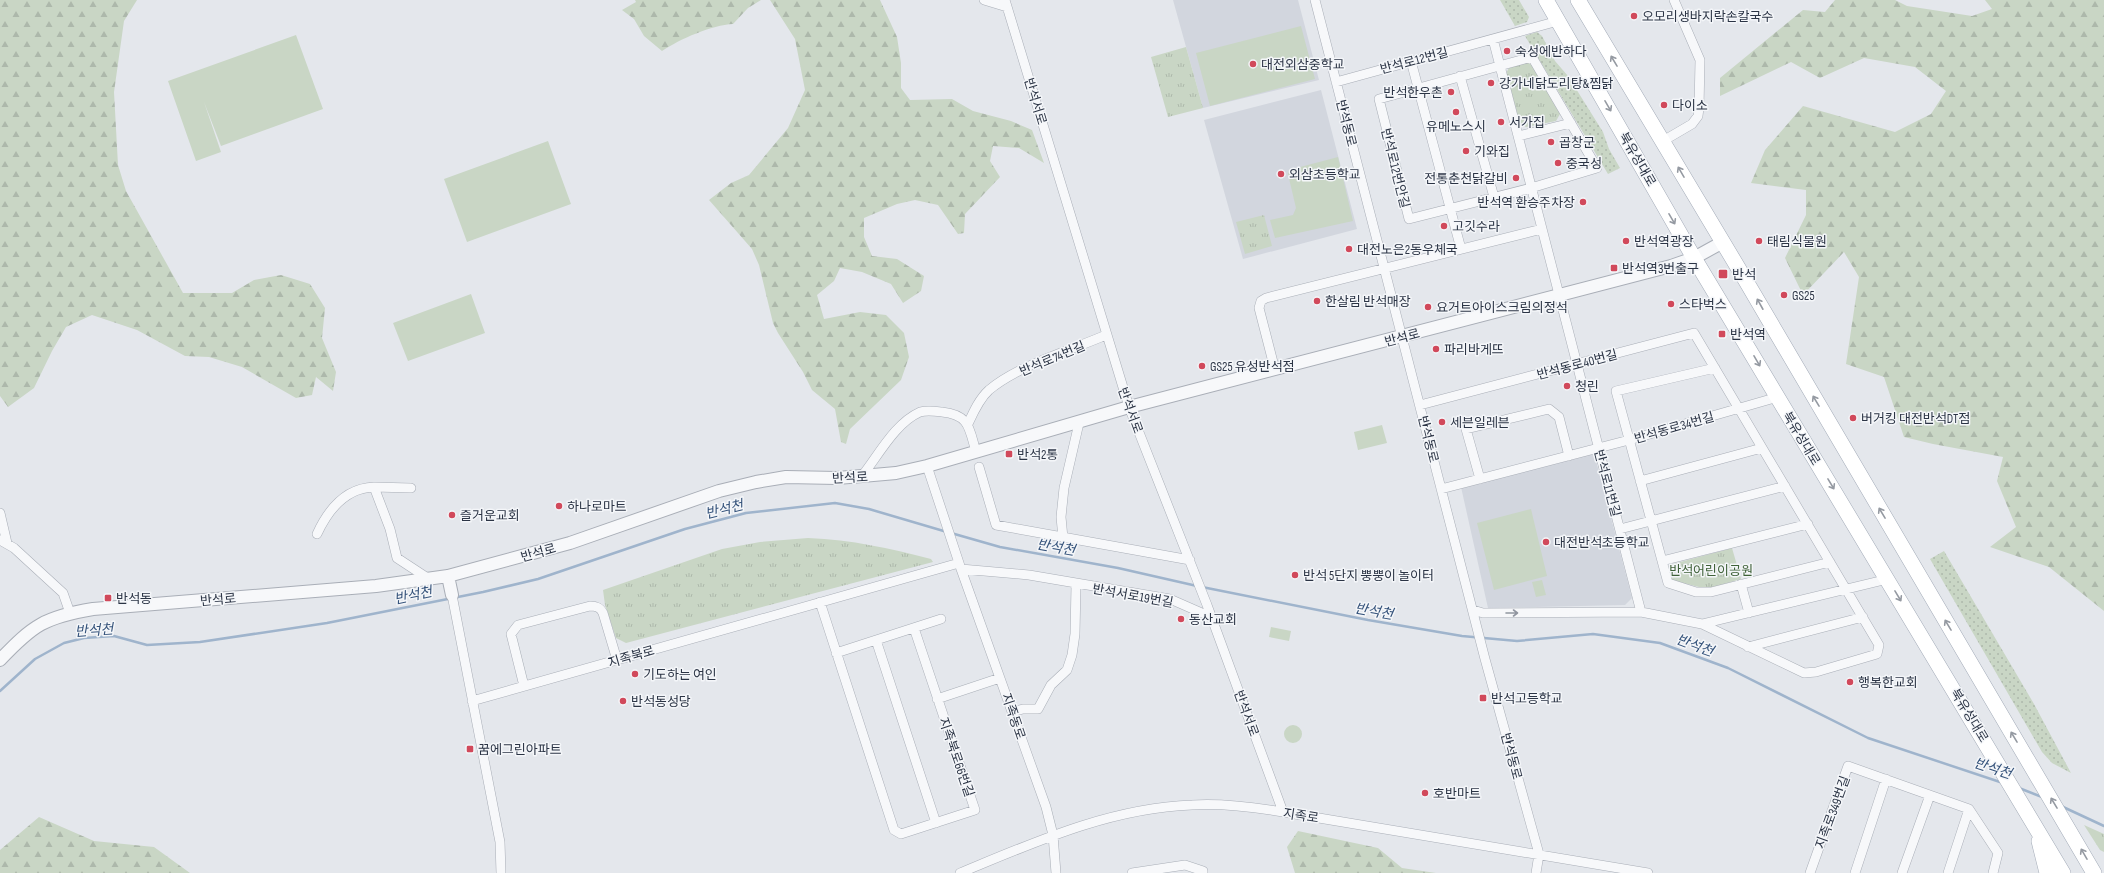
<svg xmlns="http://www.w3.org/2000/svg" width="2104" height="873" font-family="'Sofia Sans Condensed','Noto Sans KR',sans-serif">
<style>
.built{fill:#d2d6de}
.grass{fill:url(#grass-dots)}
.forest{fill:url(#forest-firs)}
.park{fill:url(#park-tufts)}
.pitch{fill:#c9d6c5}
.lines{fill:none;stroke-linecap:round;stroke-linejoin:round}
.stream{stroke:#9fb4cc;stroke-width:2.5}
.minor-casing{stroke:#a9aeb7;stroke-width:10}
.tertiary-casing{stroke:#a9aeb7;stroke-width:14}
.primary-casing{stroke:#a3abb8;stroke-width:16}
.minor{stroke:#f7f8fa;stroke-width:9}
.tertiary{stroke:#f7f8fa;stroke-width:12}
.primary{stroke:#fff;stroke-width:15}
.oneway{stroke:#959aa2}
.oneway2{stroke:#9196a0}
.poi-dot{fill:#d1495b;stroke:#f4f6f9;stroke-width:1.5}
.labels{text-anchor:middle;stroke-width:3;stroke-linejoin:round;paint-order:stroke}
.poi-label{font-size:13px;fill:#2b3445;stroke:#f4f6f9;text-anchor:start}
.street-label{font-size:13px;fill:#2b3445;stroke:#f4f6f9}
.park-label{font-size:13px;fill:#3f6138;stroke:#f4f6f9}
.water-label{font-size:14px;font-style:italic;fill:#34527a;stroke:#f4f6f9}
</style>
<defs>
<pattern id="grass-dots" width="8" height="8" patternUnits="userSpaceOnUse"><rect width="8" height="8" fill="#c9d6c5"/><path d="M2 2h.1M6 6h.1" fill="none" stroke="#adb8ab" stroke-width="1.8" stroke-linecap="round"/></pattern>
<pattern id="forest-firs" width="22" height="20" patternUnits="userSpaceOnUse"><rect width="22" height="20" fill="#c9d6c5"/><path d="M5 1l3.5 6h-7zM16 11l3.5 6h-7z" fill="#adb8ab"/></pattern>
<pattern id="park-tufts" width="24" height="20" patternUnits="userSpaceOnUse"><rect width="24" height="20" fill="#c9d6c5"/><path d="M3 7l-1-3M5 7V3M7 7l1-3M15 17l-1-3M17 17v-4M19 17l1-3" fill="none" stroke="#adb8ab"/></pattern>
</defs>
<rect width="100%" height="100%" fill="#e4e7ec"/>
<path class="built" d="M1173,0H1298L1319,80L1203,108Z
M1321,90L1357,229L1243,259L1204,120Z
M1591,453L1595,457L1632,598L1625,605L1488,608L1461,487Z"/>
<path class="grass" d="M1500,0H1519L1529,17L1527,22L1515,26Z
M1537,32L1542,36L1555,61L1568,76L1603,132L1609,149L1620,168L1608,174L1525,36Z
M1944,551L2034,704L2071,773L2052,763L2042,752L1930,559Z"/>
<path class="forest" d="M0,0H137L124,21L114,92L118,165L126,191L183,293H232L254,280L281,275L310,284L325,308L322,338L336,372L333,391L316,377L312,395L296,398L242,367L209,357L185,356L137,330L92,315L66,327L52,351L34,388L8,407L0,396Z
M635,0H761L748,8L733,24C712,25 680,39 662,51L644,36L634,19L622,10L636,2Z
M770,0H880L897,37L901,63V88L910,100L952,99L973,111L1011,121L1032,130L1044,163L1019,148L993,146L990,161L1000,177L965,214L964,233L958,234L938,205L915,200L897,204L864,218V237L872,256L897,259L924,276L921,291L903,303L891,284L862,272L840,268L834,281L817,295L824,319L860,312L886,315L904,333L909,357L901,380L850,429L846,444L841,442L835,409L812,390L803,372L778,333L773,323L759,265L752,249L709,200L731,183L749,175L788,128L805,90L795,39Z
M1835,0H1895L1907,6L1972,16L1992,9L1985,0H2104V611L2049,567L1990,547L2016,527L1997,481L2003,457L1933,444L1904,437L1884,377L1846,364L1859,277L1844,252L1803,295L1785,258L1806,215V190L1751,183L1765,150L1803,106L1895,132L1931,114L1946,91L1915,67L1864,58L1820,78L1791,62L1720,96V78L1803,10L1825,12Z
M39,817L94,841L154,847L190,873H0V850Z
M1298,831L1378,848L1402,868L1436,873H1295L1287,847Z"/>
<path class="park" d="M1186,47L1203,108L1168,117L1151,57Z
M1527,62L1533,66L1560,114L1556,121L1526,127L1520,124L1506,73L1509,68Z
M1264,215L1272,246L1245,254L1236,222Z
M808,538C853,540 888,548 931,559L933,562L626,643L616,638L605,605L603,590L722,549L760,542Z
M1732,548L1741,579L1707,589L1671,580L1667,568L1669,565Z
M2084,825L2104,834V852L2100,850Z"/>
<path class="pitch" d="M1301,26L1315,79L1210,106L1196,53Z
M296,35L323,109L221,146L204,102L221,152L196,161L168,81Z
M548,141L571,204L467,242L444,179Z
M1338,157L1353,221L1275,238L1270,220L1293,215L1296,208L1288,174L1289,170Z
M471,294L485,333L408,361L393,323Z
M1382,425L1387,443L1358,450L1354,432Z
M1531,509L1547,576L1494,590L1477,523Z
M1542,580L1546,595L1536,597L1532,582Z
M1271,627L1291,631L1289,641L1269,637Z
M1284 734a9 9 0 1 1 18 0a9 9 0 1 1-18 0Z"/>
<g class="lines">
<path class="stream" d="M951,533L1000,547L1118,568L1197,586
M1202,587L1368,620L1462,636L1517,641L1593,634L1660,643L1728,668L1868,738L2003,783
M0,691L35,659L64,643L84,638L114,636L147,645L200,642L327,623L483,592L538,579L685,529L746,513L835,503L869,509L947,532
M2019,788L2042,797
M2061,806L2104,826"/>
<g class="minor-casing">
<path id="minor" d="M984,0L1007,7
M1005,0L1129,407L1207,605L1283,812
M1315,0L1485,659L1539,854L1536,873
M1493,39L1641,612
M1532,57L1597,168L1531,188L1409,219L1379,99Z
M1411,61L1461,249
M1460,76L1494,197
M1336,82L1558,21
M1518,136L1571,123
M1663,141L1692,124L1698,116L1699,108L1700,60L1674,0
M1715,368L1616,391L1668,583L1696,592H1711L1830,562
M1275,370L1259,308L1261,301L1266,298L1542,229
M1420,405L1694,333L1879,645L1877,654L1816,672L1804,673L1702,624
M968,424C973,413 979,399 989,390C1019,365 1069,351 1106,335
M927,466L961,569L1046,807L1053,835L1056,873
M979,467L996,525L1190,560
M862,476C878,456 895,423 920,412C927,410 934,411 942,412C970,415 969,428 976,452
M1480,479L1466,429L1549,409L1559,417L1569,456
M1640,481L1762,448
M411,488L374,487L390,529L397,558L429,579
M1441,489L1629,440L1778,397
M0,513L7,543
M1620,529L1785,486
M317,534C328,510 345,488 374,487
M1063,538L1061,517L1064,488L1079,423
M0,540L14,548L63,593L70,613
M1662,561L1808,524
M961,569L1029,575L1170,599L1211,617
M1741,584L1749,613
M452,595L500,842L501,873
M820,602L894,830L901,834L975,810L914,628
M1473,610L1483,613L1641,612L1702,624L1888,579
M876,640L936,823
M1748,647L1863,617
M836,653L941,619
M524,686L511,634L518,625L590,606C596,606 600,607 603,613L617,660
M937,699L1000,678
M472,701L959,563
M1012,712L1023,709H1038L1051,685L1067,670L1072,655L1075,634L1076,585
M960,873C1035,842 1110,808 1192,805C1223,803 1253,807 1283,812L1648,873
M1132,873L1185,865L1203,871V873
M1810,873L1848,766L1969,809L1998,853L1993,873
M1855,873L1886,779
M1902,873L1930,795
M1948,873L1969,809"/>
</g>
<g class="tertiary-casing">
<path id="tertiary" d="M448,576L452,595
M0,660C33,625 45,617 93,609L376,586L448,576L570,543L719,491L756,482L786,477L837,478L862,476L896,473L927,466L1129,407L1671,266L1694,258L1723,242"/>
</g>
<g class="primary-casing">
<path id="primary" d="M1546,0L1694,258L2063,873
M1578,0L1746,281L2094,873
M2039,841L2047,873"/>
</g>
<use href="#minor" class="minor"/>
<use href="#tertiary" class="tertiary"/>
<use href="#primary" class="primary"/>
</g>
<defs><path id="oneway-shaft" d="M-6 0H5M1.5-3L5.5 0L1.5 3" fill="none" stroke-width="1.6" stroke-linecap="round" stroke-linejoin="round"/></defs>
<g class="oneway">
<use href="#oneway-shaft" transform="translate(1614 61) rotate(-121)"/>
<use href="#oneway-shaft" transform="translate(1608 106) rotate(60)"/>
<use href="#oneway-shaft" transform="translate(1681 172) rotate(-120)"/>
<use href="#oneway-shaft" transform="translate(1672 219) rotate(60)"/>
<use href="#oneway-shaft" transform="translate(1760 304) rotate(-119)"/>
<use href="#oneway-shaft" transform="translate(1757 361) rotate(60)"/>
<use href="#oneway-shaft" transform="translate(1816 401) rotate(-121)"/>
<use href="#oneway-shaft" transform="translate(1831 484) rotate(59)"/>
<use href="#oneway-shaft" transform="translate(1882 513) rotate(-121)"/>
<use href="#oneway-shaft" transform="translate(1898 596) rotate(59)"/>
<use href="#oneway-shaft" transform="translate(1948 625) rotate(-121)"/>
<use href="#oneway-shaft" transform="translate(2014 737) rotate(-121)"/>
<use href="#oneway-shaft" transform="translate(2054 803) rotate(-121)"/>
<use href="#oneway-shaft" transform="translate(2084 854) rotate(-120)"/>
</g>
<use class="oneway2" href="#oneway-shaft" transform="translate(1512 613)"/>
<g class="poi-dot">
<circle cx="1634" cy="16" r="4"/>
<circle cx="1507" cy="51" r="4"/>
<circle cx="1253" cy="64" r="4"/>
<circle cx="1491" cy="83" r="4"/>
<circle cx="1451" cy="92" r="4"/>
<circle cx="1664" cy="105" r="4"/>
<circle cx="1456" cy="112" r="4"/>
<circle cx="1501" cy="122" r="4"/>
<circle cx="1551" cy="142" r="4"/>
<circle cx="1466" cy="151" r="4"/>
<circle cx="1558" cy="163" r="4"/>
<circle cx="1281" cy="174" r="4"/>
<circle cx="1516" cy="178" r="4"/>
<circle cx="1583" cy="202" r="4"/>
<circle cx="1444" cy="226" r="4"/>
<circle cx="1626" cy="241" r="4"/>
<circle cx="1759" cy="241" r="4"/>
<circle cx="1349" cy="249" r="4"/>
<rect x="1610" y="264" width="8" height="8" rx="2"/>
<rect x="1718" y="269" width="10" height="10" rx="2"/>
<circle cx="1784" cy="295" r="4"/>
<circle cx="1317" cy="301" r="4"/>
<circle cx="1671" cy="304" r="4"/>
<circle cx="1428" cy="307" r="4"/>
<rect x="1718" y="330" width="8" height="8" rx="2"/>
<circle cx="1436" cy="349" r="4"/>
<circle cx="1202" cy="366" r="4"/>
<circle cx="1567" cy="386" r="4"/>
<circle cx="1853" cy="418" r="4"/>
<circle cx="1442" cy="422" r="4"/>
<rect x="1005" y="450" width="8" height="8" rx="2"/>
<circle cx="559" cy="506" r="4"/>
<circle cx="452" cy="515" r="4"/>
<circle cx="1546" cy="542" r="4"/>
<circle cx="1295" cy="575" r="4"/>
<rect x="104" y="594" width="8" height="8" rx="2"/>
<circle cx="1181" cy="619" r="4"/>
<circle cx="635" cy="674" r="4"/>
<circle cx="1850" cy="682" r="4"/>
<rect x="1479" y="694" width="8" height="8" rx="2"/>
<circle cx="623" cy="701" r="4"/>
<rect x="466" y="745" width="8" height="8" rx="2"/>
<circle cx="1425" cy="793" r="4"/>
</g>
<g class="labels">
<g class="poi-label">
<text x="1642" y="21">오모리생바지락손칼국수</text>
<text x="1515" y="56">숙성에반하다</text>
<text x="1261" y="69">대전외삼중학교</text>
<text x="1499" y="88">강가네닭도리탕&amp;찜닭</text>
<text x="1443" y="97" text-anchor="end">반석한우촌</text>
<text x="1672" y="110">다이소</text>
<text x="1509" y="127">서가집</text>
<text x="1456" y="131" text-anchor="middle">유메노스시</text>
<text x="1559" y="147">곱창군</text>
<text x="1474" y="156">기와집</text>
<text x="1566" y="168">중국성</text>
<text x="1289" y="179">외삼초등학교</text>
<text x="1508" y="183" text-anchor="end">전통춘천닭갈비</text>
<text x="1575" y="207" text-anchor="end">반석역 환승주차장</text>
<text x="1452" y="231">고깃수라</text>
<text x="1634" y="246">반석역광장</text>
<text x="1767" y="246">태림식물원</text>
<text x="1357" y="254">대전노은2동우체국</text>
<text x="1622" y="273">반석역3번출구</text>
<text x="1732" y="279">반석</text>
<text x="1792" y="300">GS25</text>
<text x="1325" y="306">한살림 반석매장</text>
<text x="1679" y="309">스타벅스</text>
<text x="1436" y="312">요거트아이스크림의정석</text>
<text x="1730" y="339">반석역</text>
<text x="1444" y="354">파리바게뜨</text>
<text x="1210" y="371">GS25 유성반석점</text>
<text x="1575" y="391">청린</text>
<text x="1861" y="423">버거킹 대전반석DT점</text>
<text x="1450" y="427">세븐일레븐</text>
<text x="1017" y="459">반석2통</text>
<text x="567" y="511">하나로마트</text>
<text x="460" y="520">즐거운교회</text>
<text x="1554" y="547">대전반석초등학교</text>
<text x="1303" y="580">반석 5단지 뿡뿡이 놀이터</text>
<text x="116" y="603">반석동</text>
<text x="1189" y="624">동산교회</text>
<text x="643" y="679">기도하는 여인</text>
<text x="1858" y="687">행복한교회</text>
<text x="1491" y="703">반석고등학교</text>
<text x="631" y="706">반석동성당</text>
<text x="478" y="754">꿈에그린아파트</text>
<text x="1433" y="798">호반마트</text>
</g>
<g class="street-label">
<text transform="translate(1414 60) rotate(-15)" y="5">반석로12번길</text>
<text transform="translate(1036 101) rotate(73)" y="5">반석서로</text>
<text transform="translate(1347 123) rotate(76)" y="5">반석동로</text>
<text transform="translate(1638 159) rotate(60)" y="5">북유성대로</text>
<text transform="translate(1396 168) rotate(76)" y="5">반석로12번안길</text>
<text transform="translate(1402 337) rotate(-15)" y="5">반석로</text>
<text transform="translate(1052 358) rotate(-23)" y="5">반석로74번길</text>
<text transform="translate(1577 364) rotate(-15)" y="5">반석동로40번길</text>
<text transform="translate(1131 410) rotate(70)" y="5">반석서로</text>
<text transform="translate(1674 427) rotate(-16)" y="5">반석동로34번길</text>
<text transform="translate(1802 438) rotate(59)" y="5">북유성대로</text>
<text transform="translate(1429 439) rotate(76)" y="5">반석동로</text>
<text transform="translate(850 477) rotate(-3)" y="5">반석로</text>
<text transform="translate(1608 483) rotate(75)" y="5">반석로11번길</text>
<text transform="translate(538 552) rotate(-16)" y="5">반석로</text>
<text transform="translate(1133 595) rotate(10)" y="5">반석서로19번길</text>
<text transform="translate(218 599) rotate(-5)" y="5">반석로</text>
<text transform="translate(631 656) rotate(-16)" y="5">지족북로</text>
<text transform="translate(1247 713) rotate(70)" y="5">반석서로</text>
<text transform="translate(1970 715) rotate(59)" y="5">북유성대로</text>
<text transform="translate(1014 716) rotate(71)" y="5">지족동로</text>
<text transform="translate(1512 756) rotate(75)" y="5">반석동로</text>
<text transform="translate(957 757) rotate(71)" y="5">지족북로66번길</text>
<text transform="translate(1832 812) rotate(-70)" y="5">지족로349번길</text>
<text transform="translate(1301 815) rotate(9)" y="5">지족로</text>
</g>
<g class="park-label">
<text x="1711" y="575">반석어린이공원</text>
</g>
<g class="water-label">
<text transform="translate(724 509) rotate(-14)" y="5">반석천</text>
<text transform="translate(1056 547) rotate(10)" y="5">반석천</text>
<text transform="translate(413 595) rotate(-12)" y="5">반석천</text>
<text transform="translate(1374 611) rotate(10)" y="5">반석천</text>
<text transform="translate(94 630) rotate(-4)" y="5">반석천</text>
<text transform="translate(1695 645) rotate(20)" y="5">반석천</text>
<text transform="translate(1993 768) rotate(18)" y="5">반석천</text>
</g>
</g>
</svg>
